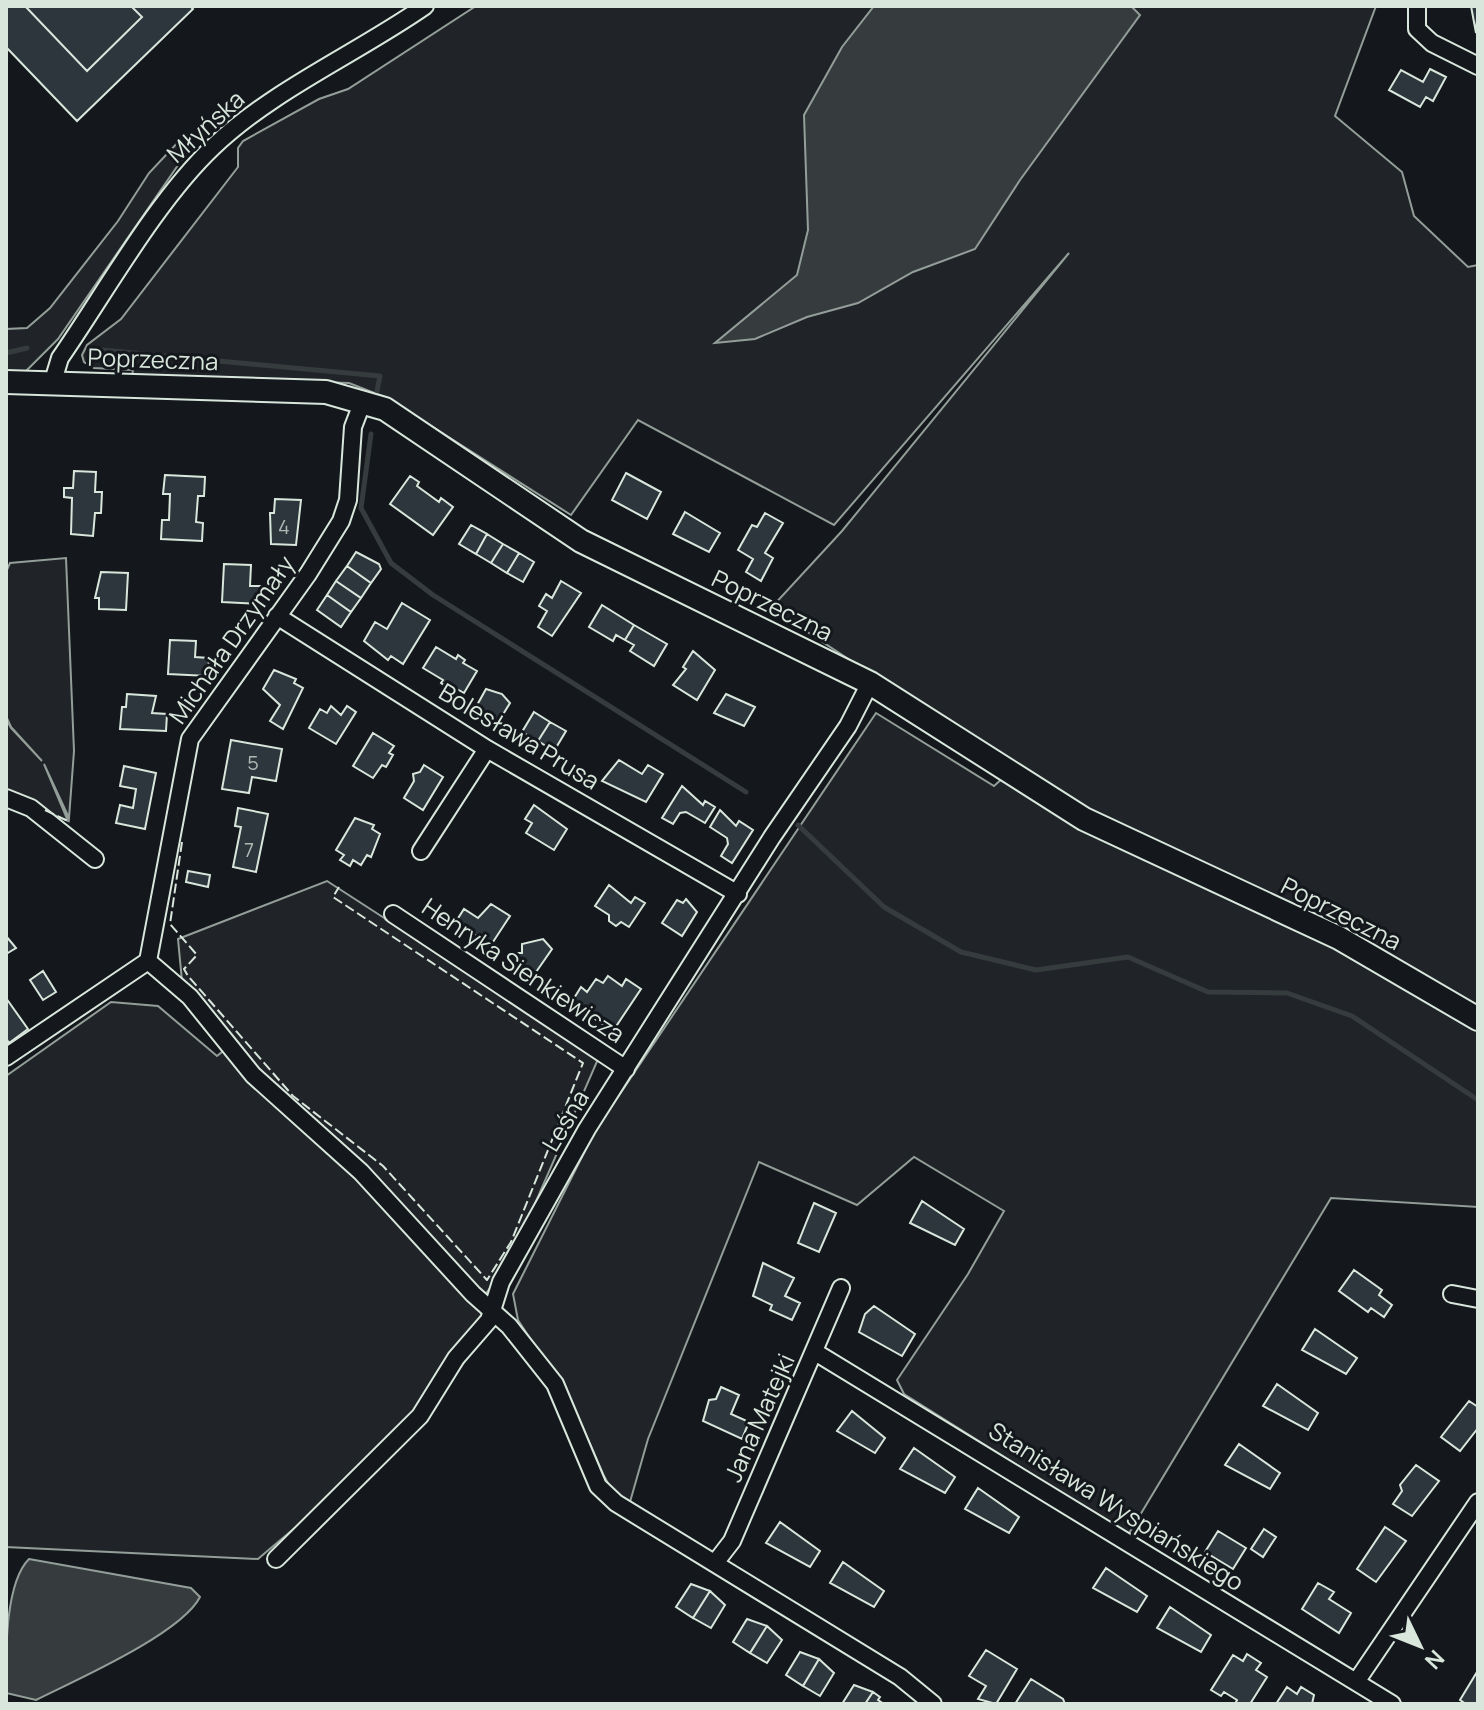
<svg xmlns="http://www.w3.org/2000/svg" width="1484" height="1710" font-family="Manrope,sans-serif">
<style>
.green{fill:#202428;stroke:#939e99;stroke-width:2}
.water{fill:#363b3e;stroke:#939e99;stroke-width:2}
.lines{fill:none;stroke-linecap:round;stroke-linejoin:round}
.stream{stroke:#363b3e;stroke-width:5}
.building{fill:#2c363c;stroke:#d8e6dc;stroke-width:2}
.street-casing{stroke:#d8e6dc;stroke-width:20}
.secondary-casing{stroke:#d8e6dc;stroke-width:26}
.street{stroke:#14181c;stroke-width:16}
.secondary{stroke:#14181c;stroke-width:22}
.fence{stroke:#d8e6dc;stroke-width:2;stroke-dasharray:10 4;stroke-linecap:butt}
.labels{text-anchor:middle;stroke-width:6;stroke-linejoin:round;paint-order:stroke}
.number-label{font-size:20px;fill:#adbab4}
.street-label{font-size:24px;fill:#d8e6dc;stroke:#14181c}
</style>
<rect width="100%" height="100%" fill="#14181c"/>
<path class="green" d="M476,6H1376L1335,116L1402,172L1414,216L1468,267L1478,265V1207L1331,1198L1128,1535L904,1394L897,1380L968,1274L1004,1211L914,1157L857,1205L759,1162L648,1439L630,1502L611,1489L603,1474L572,1403L518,1320L513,1294L595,1131L876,713L994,786L1014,768L771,608L842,531L1069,253L834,525L638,420L571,515L387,398L349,383L132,376L133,370L94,368L84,362L82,355L87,345L121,319L238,167V148L243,141L319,99L348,89Z
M182,138L185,155L58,339L26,371L6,374V329L27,328L50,308L118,221L149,173Z
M66,558L74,751L69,818L44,764L68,821L6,795V719L11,728L42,761L11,727L6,716V572L10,563Z
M327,881L599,1057L510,1261L476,1307L491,1318C445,1411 336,1492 258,1559L6,1547V1076L111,1002L158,1006L217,1056L233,1043L182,981L178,939Z"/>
<path class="water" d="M874,6H1131L1140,15L1020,180L975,249L913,272L858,303L807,317L755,339L715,343L797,275L808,230L804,115L842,47Z
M29,1559L191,1588L200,1597C181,1634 76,1680 36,1700L6,1693C6,1658 4,1584 29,1559Z"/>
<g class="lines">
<path class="stream" d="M102,350L380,376L377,391
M6,353L27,348
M371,434L361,508L391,563L433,595L746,792
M798,825L884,907L961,952L1036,970L1128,957L1208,992L1287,993L1352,1016L1478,1100"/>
</g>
<path class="building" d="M6,6H25L87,71L142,17L131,6H190L193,9L77,121L6,47Z
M25,6H131L142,17L87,71Z
M1471,6H1478L1476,33Z
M1430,69L1446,77L1433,101L1426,97L1420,107L1389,90L1401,70L1423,82Z
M74,471L96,472L95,492H102L101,513H95L93,536L71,534L72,498L64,497V488H73Z
M626,473L661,492L647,519L612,500Z
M165,475L205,477L204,496H198L196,522L203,523L202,541L161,539L162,520H169L170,494H163Z
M410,476L419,482L417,486L439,502L441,498L453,507L433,535L390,504Z
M275,499L301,500L296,545L271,544L270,513H274Z
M685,512L720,533L709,552L673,534Z
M765,513L783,523L765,553L773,558L761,581L746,572L753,559L738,550L752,525L757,527Z
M471,525L487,534L476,554L459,544Z
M487,534L503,544L491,563L476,554Z
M503,544L519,553L507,573L491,563Z
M356,552L379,564L381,569L371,583L347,566Z
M519,553L534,562L523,582L507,573Z
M224,564L251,565L250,586H262L261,604L222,602Z
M347,566L371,583L361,598L336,581Z
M101,572L128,573L126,610L99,609V598H95Z
M336,581L361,598L351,612L327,595Z
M561,581L581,593L552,636L538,627L547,611L539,606L546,594L552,598Z
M327,595L351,612L341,627L317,610Z
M402,603L430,620L403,664L391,656L388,660L364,641L375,622L387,629Z
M602,605L634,625L625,640L616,635L613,641L589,627Z
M634,625L667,644L654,666L630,651L634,645L625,640Z
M170,640L196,641L195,657L209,658L208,676L168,674Z
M436,647L456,659L458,655L465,660L463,663L477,671L464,693L450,685L448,688L441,683L443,680L423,668Z
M693,651L715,670L697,700L673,685L686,669L683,667Z
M274,670L296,679L294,683L303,688L283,729L270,721L280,705L263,689Z
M486,689L502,694L510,703L499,721L476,707Z
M127,694L156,696L152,713L167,714L166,731L120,729L122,707H126Z
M726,694L755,707L744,726L714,713Z
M331,706L341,715L347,706L356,712L336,744L309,728L320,709L327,713Z
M534,712L550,722L538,741L522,732Z
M550,722L566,731L554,751L538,741Z
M373,733L394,746L389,753L393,755L386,767L382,765L373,778L353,766Z
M231,740L282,749L276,781L252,777L249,793L222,789Z
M619,760L642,774L648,765L663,774L646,802L602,781Z
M424,765L443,777L423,810L404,798L414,781L413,774L420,772Z
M124,766L156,773L145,829L116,823L120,805L133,808L136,789L120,786Z
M682,786L703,805L705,801L715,807L705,823L686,812L680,813L673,824L662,818Z
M534,805L567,829L554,850L526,833L532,823L525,819Z
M238,808L268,814L256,872L233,867L241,827L235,826Z
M720,810L736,826L739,821L753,830L732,863L721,856L728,844L727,838L710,827Z
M355,818L374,825L372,829L380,834L371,857L367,855L361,865L353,860L350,866L340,860L344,855L336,850Z
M188,871L210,875L208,887L186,882Z
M609,885L631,903L635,897L645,903L629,927L621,922L616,926L609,921V915L595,906Z
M686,899L697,912L682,936L662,923L677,900L683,903Z
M491,904L510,916L491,945L455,923L464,909L478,918Z
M6,936L16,948L6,954Z
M543,939L552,949L534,975L512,961L517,953H522V944Z
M43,971L56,992L43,1000L30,980Z
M608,976L622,986L626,979L641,989L613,1031L571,1003L581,987L587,992L596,979L603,983Z
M6,998L28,1029L9,1043L6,1038Z
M922,1201L964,1229L955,1245L910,1223Z
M814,1203L836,1213L819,1252L798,1243Z
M763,1263L794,1278L785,1296L800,1303L792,1320L770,1310L772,1305L753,1296Z
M1354,1270L1382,1290L1379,1295L1392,1305L1384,1317L1371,1308L1368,1312L1339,1291Z
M874,1306L915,1334L902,1356L859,1332L865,1314Z
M1315,1329L1357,1358L1346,1374L1302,1350Z
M1277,1384L1318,1413L1308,1430L1263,1406Z
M721,1387L739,1395L731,1414L749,1422L742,1439L703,1421L709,1400L716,1399Z
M1469,1401L1478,1407V1428L1460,1451L1441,1437Z
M852,1411L885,1438L875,1453L837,1431Z
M1239,1444L1280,1473L1270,1489L1225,1465Z
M914,1448L955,1477L945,1493L900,1469Z
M1416,1465L1439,1481L1412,1516L1393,1504L1402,1491L1400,1485Z
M978,1488L1019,1517L1009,1533L965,1509Z
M780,1522L820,1551L810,1567L766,1543Z
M1385,1527L1406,1541L1376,1582L1357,1569Z
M1264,1529L1276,1537L1263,1557L1251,1549Z
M1218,1531L1246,1548L1233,1569L1205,1552Z
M843,1562L884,1591L874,1607L830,1583Z
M1106,1568L1147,1596L1137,1612L1093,1588Z
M1318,1583L1334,1592L1329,1599L1351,1613L1339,1633L1302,1609Z
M691,1584L710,1591L693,1618L676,1607Z
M710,1591L725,1605L711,1628L693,1618Z
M1170,1607L1211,1635L1201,1652L1157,1628Z
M747,1619L767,1626L750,1653L733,1642Z
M767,1626L782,1640L767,1663L750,1653Z
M986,1650L1017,1669L996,1704L978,1699L986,1686L969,1676Z
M800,1652L819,1659L803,1686L786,1675Z
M1247,1654L1261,1663L1256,1670L1267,1677L1250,1704H1235L1237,1700L1224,1692L1221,1696L1211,1690L1233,1655L1243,1661Z
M819,1659L834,1673L820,1696L803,1686Z
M1477,1672L1478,1704H1466L1460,1700Z
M1031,1679L1063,1699L1065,1704H1015Z
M854,1685L873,1692L865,1704H842Z
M1287,1687L1297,1694L1301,1687L1314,1695L1312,1704H1276Z
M873,1692L880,1697L878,1700L884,1704H865Z"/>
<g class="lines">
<g class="street-casing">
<path id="street" d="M1417,6V29L1432,43L1478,66
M53,381L60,358C105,293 156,201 213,147C274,89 356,54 425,6
M277,616L487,749L738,894
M6,798L31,808L95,859
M421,851L487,749
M393,914L626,1069
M148,961L190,997L253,1075L361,1172L473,1294L509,1326L555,1384L598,1486L616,1503L900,1677L933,1704
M148,961L190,739L308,574L341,521L348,500L353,427L363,401
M6,1057L148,961
M1452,1294L1478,1299
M815,1352L1392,1704
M276,1559L420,1416L456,1358L489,1320L501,1282L587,1129L772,837L848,726L870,683
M715,1563L732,1541L841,1288
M1356,1682L1478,1502"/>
</g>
<g class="secondary-casing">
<path id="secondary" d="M6,382L326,392L385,409L581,541L870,683L1084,819L1339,938L1478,1019"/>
</g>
<use href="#street" class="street"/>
<use href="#secondary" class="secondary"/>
<path class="fence" d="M45,810L70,822
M182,842L170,924L197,955L184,969L188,976L293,1096L383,1166L487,1280L511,1242L583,1063L333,897L339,887"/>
</g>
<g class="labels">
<g class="number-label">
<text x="284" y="534">4</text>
<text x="253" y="770">5</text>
<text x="249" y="857">7</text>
</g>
<g class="street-label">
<text transform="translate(206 127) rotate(-42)" y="8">Młyńska</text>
<text transform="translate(153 360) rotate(2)" y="8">Poprzeczna</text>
<text transform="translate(772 606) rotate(26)" y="8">Poprzeczna</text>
<text transform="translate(232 640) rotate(-55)" y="8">Michała Drzymały</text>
<text transform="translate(519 737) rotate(31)" y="8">Bolesława Prusa</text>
<text transform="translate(1341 914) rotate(27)" y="8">Poprzeczna</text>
<text transform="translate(523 971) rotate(34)" y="8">Henryka Sienkiewicza</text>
<text transform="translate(566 1121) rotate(-59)" y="8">Leśna</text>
<text transform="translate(760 1418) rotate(-66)" y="8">Jana Matejki</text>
<text transform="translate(1116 1507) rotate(32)" y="8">Stanisława Wyspiańskiego</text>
</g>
</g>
<rect width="1484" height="1710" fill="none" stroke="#d8e6dc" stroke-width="16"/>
<g transform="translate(1420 1646) rotate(133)" stroke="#14181c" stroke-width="6" paint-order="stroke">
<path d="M0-6L14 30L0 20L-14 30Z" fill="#d8e6dc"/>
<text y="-12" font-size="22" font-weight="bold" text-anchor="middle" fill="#d8e6dc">N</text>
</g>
</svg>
